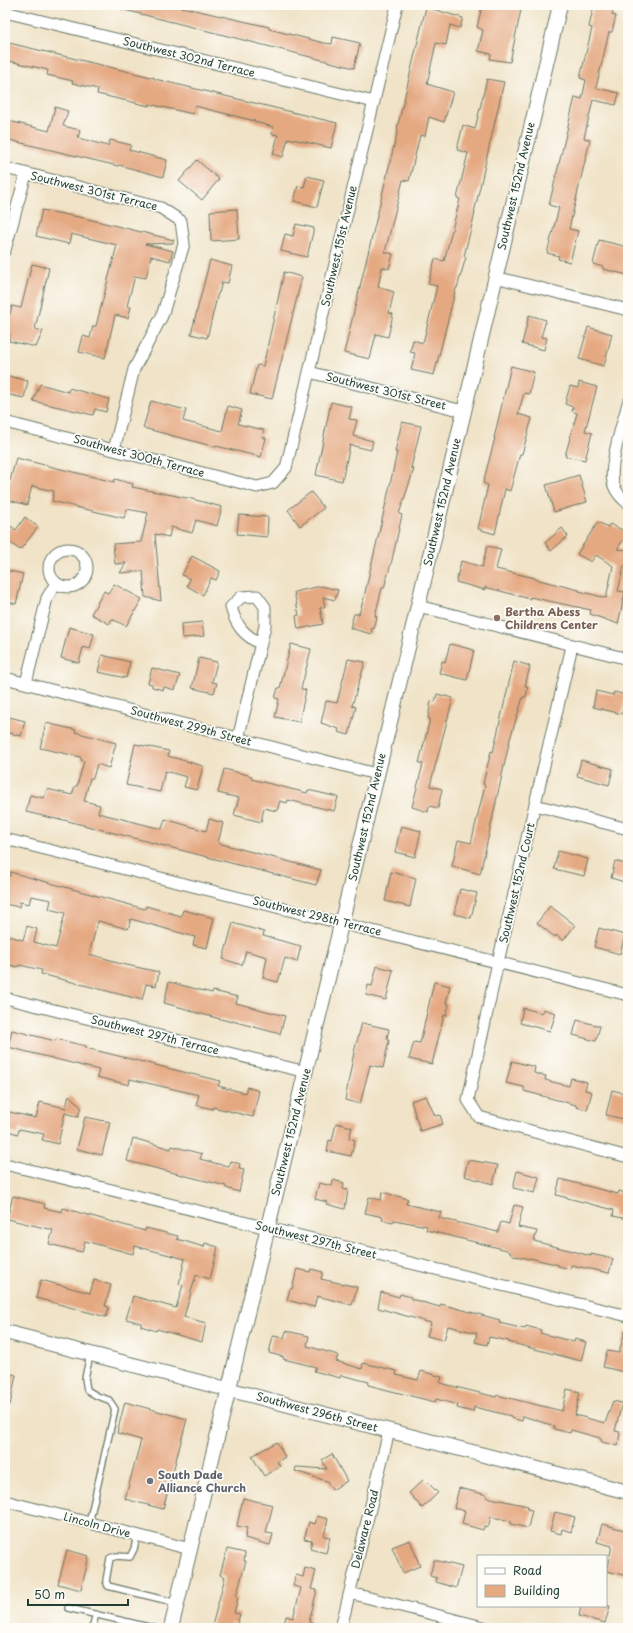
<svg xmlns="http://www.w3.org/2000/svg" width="633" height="1633" font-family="'Playpen Sans',sans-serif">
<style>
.building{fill:#e5a982}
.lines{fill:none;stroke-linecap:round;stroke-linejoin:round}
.service-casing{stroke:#687767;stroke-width:8}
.minor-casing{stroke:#687767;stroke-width:13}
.tertiary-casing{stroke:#687767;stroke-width:16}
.service{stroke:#fff;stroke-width:5.5}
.minor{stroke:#fff;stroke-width:11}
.tertiary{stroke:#fff;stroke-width:14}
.education-dot{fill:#8d6e63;stroke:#fdfcf7;stroke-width:1.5}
.worship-dot{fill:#6b7280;stroke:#fdfcf7;stroke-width:1.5}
.labels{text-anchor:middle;stroke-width:3.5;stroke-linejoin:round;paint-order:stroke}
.street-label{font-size:11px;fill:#1f3d34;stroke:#fdfcf7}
.education-label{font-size:11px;font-weight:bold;fill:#785e54;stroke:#fdfcf7;text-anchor:start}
.worship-label{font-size:11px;font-weight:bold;fill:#5b616d;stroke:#fdfcf7;text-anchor:start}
</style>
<rect width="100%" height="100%" fill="#fdfcf7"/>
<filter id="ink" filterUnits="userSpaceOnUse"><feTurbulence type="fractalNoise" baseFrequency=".025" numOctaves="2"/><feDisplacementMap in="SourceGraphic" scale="8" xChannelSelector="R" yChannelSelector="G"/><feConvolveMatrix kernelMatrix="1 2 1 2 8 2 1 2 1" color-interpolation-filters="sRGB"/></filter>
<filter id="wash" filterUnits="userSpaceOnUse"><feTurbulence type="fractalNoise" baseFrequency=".012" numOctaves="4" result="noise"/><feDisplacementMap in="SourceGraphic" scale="16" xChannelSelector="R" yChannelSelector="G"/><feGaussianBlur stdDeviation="0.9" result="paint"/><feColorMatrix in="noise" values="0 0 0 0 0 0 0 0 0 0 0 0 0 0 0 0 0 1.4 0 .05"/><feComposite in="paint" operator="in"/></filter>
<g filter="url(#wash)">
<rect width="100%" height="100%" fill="#f0e3c7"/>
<g id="blocks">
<path class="building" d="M121,5H173L269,27V29L324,43L332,44L333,37L360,43L354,68L121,9Z
M494,5H522L510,62L490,59L491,54L478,51L483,30L477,27L482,6L493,9Z
M594,5H614L612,15L616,16L612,32H609L596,88L619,93L616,105L593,100L584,138L590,140L569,229L578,231L570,262L558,259L559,256L547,253L559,208L549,205L575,97L582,99L586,80L580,78L592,28L589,27Z
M426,7L463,18L460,28L450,25L446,45L436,43L427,84L453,92L444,122L429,117L425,136L420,135L409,181L403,180L385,252L393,254L389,269L382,267L378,287L394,292L389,313L393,314L388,337L376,334L370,359L344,353L398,129H397Z
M5,42L155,78V79L337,123L331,148L288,138L283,157L273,154L278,135L272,134L273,127L255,122V121L195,106L193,114L149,104V106L97,94L98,89L72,83L73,81L47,75L48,70L5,60Z
M487,79L504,82L474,213H475L464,256L466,257L457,288H456L434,375L411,370L415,353L410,352L413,340L423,343L437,286L428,284L435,259L444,261L460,199L457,198L468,153L457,150L463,125L475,129Z
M55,107L68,111L63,126L80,130L78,138L108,146L110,140L131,145L129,150L167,160L163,177L119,165L118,166L5,139V120L49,131Z
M197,160L219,179L202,200L179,181Z
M307,176L324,180L317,207L294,201L298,186L304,187Z
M237,209L239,239L211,241L210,211Z
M42,210L84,218L174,240L173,243L145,244L173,251L170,261L151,256L146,278L135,276L127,306L131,307L128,318L115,315L105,358L79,352L83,336L90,338L93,326H96L117,245L71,234L69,244L36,236Z
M296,224L314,228L307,257L281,251L285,234L293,236Z
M599,240L628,247V275L603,269V267L593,264Z
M210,260L232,266L228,283L222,282L219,293H218L207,338L191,334Z
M32,264L49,268L35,329L43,331L36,347L9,341L10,334L5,333V323L7,314H10L12,306L21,308Z
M284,272L302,277L272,399L250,394L257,365L263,366Z
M529,315L546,320L541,337L547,338L544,350L522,344Z
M588,327L612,334L604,366L579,359Z
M511,366L534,372L529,394L524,393L518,414L532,418L522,454H520L510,491L505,489L495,534L478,529L488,485L483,483L495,438H494Z
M5,375L28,381L24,398L5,394Z
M579,382L597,387L585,431L592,433L585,460L565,456L577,413L572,411L573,407L565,404L570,386L578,388Z
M40,384L68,392L69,388L109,399L106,412L95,409L93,415L33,401Z
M151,401L186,410L183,421L222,431L228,406L242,410L238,424L264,430L262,437L266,438L261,457L216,446V447L143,428Z
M331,402L352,407L349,419L357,420L353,436L373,441L371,450L350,445L342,481L316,475Z
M402,422L421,426L411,468L414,469L399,514L402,515L392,560L384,588H382L375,616L377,617L374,629L372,628L371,634L350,628L354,614H359L363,601L388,494L397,452H395Z
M16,458L114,482L115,479L133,484L132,487L192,499L222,507L217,526L196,520L192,533L171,527L169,537L155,534L161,601L145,597L143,571L120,573L126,563L115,564L113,544L141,542L148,513L127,509L124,518L80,508L52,501L54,491L32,486L27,505L5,499V480L10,481Z
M579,475L587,502L554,512L546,485Z
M311,492L324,508L300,526L288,510Z
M239,515L268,517L267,537L237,534Z
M25,517L38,527L20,550L5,539V535L11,526L16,530Z
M598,522L608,527L610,524L628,533L617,549L628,550V566H624L618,591L625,592L618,624L590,614L591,610L530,597V599L485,587V590L456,582L461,561L482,567L487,546L501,549L496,569L535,578V579L579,590V591L606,598L613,566L596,555L591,562L577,554Z
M562,528L568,536L551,551L545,543Z
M192,556L220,571L216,580L211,578L203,595L187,586L190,579L182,575Z
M5,570L23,574L16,604L5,601Z
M114,584L142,599L126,626L112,619L109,624L91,614L104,591L108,593Z
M321,586L338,590L335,600L323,597L325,607L320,608L323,624L298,629L296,616L299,615L294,592Z
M202,622L204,636L182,638L181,624Z
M69,627L94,634L90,649L83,647L79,663L61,658Z
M291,644L311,649L301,689L306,690L299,722L275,717L279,699L275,698L278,688H280Z
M450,644L474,650L467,680L439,673L442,661L445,662Z
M102,655L130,662L126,678L98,672Z
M199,658L217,662L212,682L217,683L214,693L192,688Z
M348,659L365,662L352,706L356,707L349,735L338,732L339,729L321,723L326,701L337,703Z
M514,661L530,666L525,686H528L526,697H523L510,739L480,874L452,866L458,840L471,843L485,785L483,784L491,751L493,752Z
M152,668L180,675L175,690L164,687L163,690L152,687V684L148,683Z
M596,691L613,695L614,692L626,695L622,714L593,707Z
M437,694L453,698L430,786L442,789L438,808L429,806L428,812L412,807L423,764L419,763L430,719L428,718L431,701L435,702Z
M5,716L25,721L21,736L5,732Z
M46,723L76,730L75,732L116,743L109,768L97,764L93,778H90L84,801L100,805L98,813L162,829L165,819L206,831L209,819L223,823L218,843L321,870L316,885L60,819V820L26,812L30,795L44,798L47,789L72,795L75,786H77L84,761L81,760V757L40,748Z
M135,744L169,751L168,756L203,766L197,790L184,787L187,777L165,771L160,792L126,785Z
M581,760L613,769L609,785L577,776Z
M224,769L252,776L251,779L307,793L308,790L338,797L334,811L288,800L287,803L280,801L277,811L264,808L261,822L234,815L239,798L218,793Z
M401,826L421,831L415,857L395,852Z
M558,851L588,859L584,876L554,869Z
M615,861L628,865V883L611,878Z
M10,872L145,909L146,906L181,916L183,910L214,918L207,948L193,945L195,937L131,919L128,929L98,921L89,954L114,961L113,962L159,972L156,986L146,984L142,1000L41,974L42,970L19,965L18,967L5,964V935L23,940L27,926L37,929L34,942L56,948L65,913L49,909L51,900L31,896L29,904L20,902L19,907L5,904V875L10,876Z
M391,872L416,878L410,907L385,901Z
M460,889L477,893L471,918L454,914Z
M550,906L575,925L563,941L556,935L555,937L537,923Z
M233,923L264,932L263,936L301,946L297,962L285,958L278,982L263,978L267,957L246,951L242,965L223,959Z
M599,928L625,935L620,954L594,947Z
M377,966L393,970L386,1000L366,995L368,985L372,986Z
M169,982L212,993L213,991L238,997L236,1003L285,1016L280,1034L232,1021V1022L190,1011V1010L164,1003Z
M434,982L450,986L446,1003L449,1004L446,1016L444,1015L432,1064L409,1059L414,1042L420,1043Z
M523,1008L542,1013L543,1009L556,1013L550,1031L520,1023Z
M577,1020L600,1026L596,1041L573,1035Z
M362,1023L389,1029L387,1038L389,1041L383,1068L370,1065L360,1104L345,1100L354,1052Z
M12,1030L55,1041L56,1039L86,1046V1048L220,1081L218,1086L245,1093L247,1087L259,1091L253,1117L213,1107V1109L196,1105L199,1095L130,1079L129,1085L97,1077L99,1070L8,1047Z
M512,1061L535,1067L534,1073L546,1076L545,1080L569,1086L571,1078L587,1082L585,1090L592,1092L587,1110L576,1107V1105L524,1091V1087L506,1083Z
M612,1090L628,1094V1120L606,1115Z
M69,1095L81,1107L78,1117L65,1113L58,1144L42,1140L44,1134L19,1129L18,1134L5,1130V1111L36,1118L40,1102L66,1108Z
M426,1096L435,1116L440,1115L443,1124L420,1131L411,1101Z
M85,1117L110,1122L102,1155L77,1149Z
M336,1123L352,1127L349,1138L355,1140L351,1156L327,1151L329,1140L332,1141Z
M133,1138L171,1149L172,1146L202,1154L200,1159L229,1167L231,1161L240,1164L239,1169L244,1170L239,1192L226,1188V1186L127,1161Z
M468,1160L498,1165L493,1184L464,1176Z
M517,1171L539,1177L535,1193L513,1188Z
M560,1179L618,1194L619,1191L628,1194V1219L613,1216L614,1210L556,1195Z
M333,1180L344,1183L343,1189L348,1190L345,1209L326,1204L327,1202L315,1199L319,1183L332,1186Z
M382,1192L408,1199L406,1204L441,1212L439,1218L498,1232L501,1222L509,1224L514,1205L523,1207L518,1227L537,1231L534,1241L591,1256V1254L613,1259L609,1273L571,1265L570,1269L558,1266L559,1265L530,1258V1259L515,1256L507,1250L426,1230L427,1226L394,1220L393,1222L382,1220L383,1217L365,1213L369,1197L381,1200Z
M13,1196L45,1204L44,1208L62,1212L63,1208L145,1231L146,1228L178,1236L177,1239L204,1247L205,1243L218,1247L210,1279L196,1275L184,1317L206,1323L202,1342L157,1329L156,1331L141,1326V1323L126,1319L133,1296L176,1308L183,1285L179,1284L185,1259L135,1246L133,1254L85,1241L82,1252L49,1244L53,1230L7,1219Z
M297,1269L310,1272L311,1269L323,1272L321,1279L357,1287L352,1305L317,1296L314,1307L287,1300L290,1289H292Z
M41,1280L90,1293L94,1280L111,1285L105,1306L109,1307L106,1317L36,1298Z
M381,1292L399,1297L400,1294L411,1297V1299L440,1307L441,1304L500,1320L499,1323L525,1329L526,1326L541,1330L540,1333L574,1342L575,1339L586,1342L581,1361L508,1342L509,1341L489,1337L487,1345L475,1342L477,1333L448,1326L444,1340L427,1336L431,1323L378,1308Z
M286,1331L309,1336L307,1346L338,1355L336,1361L362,1369L363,1363L397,1371L396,1375L418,1380L421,1371L442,1377L440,1383L496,1397L497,1395L562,1411L567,1389L580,1392L575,1415L605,1423L613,1401L622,1403L615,1431L620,1432L618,1446L602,1442L600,1438L571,1430L570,1433L554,1429V1426L523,1416L522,1421L511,1418V1416L474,1407L473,1412L457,1408L458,1405L436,1399L435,1402L368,1385L369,1382L341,1375L340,1378L314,1371L316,1367L283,1359L284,1357L269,1353L273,1336L284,1338Z
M625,1331L628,1332V1373L603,1367L607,1351L619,1353Z
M5,1372L16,1375L10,1405H5Z
M125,1402L187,1419L163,1509L125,1499L141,1440L117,1433Z
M277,1442L285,1457L277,1462L280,1466L264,1476L252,1456Z
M332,1454L347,1481L332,1490L327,1481L295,1471L296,1467L327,1469L322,1460Z
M424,1479L438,1493L422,1508L409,1493Z
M459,1488L487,1495L486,1497L528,1506L527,1509L532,1510L528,1528L511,1524V1521L491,1517L488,1527L484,1526L483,1530L462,1524L465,1511L454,1508Z
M243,1498L273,1505L266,1533L273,1534L270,1545L245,1538L247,1528L237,1526Z
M555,1512L575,1517L571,1532L562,1529L561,1534L550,1531Z
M317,1516L328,1519L324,1536L330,1537L326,1553L310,1549L312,1540L304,1539L309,1522L315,1524Z
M602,1524L628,1531V1576L606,1571L612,1546L597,1542Z
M410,1540L420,1566L403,1573L392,1547Z
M227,1549L245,1553L244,1561H246L236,1597L238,1598L234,1613L240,1614L237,1625L231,1623L230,1628H219L212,1626L225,1577L220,1575Z
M67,1550L89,1556L81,1590L58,1584Z
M434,1560L462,1567L456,1588L436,1582L437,1578L430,1576Z
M305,1568L316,1571L311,1589L317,1590L309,1622L317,1624V1628H283L286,1616L293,1618L301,1588L293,1586L296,1575L303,1577Z
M581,1606H610L605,1623L579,1616Z"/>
</g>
</g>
<g filter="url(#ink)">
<use href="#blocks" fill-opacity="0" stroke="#687767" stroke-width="1"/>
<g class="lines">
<g class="service-casing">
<path id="service" d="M89,1523L115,1409L109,1400L97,1396L87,1390L85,1378L90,1355
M137,1536L134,1549L130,1557L117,1556L110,1558L106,1581L108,1586L177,1603
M68,1608L153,1628
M92,1628L96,1614"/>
</g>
<g class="minor-casing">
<path id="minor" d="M5,12L374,102
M5,168L161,208L181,221L184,244L162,316L134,369L114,450
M5,250L26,174
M495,277L628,310
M309,372L463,411
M628,403C623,423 607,469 614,486C617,493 622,499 628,503
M5,422L257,487L273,483L286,468L397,5
M49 568a19 19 0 1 1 38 0a19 19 0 1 1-38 0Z
M418,606L628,659
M572,646L498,962L468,1100L479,1117L628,1157
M5,678L376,774
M26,683L47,598L56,583
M238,739L265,626V607L257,596L241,597L231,607C236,626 244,635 261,644
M535,805L628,829
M5,839L628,995
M5,998L306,1072
M5,1164L628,1316
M5,1501L190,1549
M350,1593L487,1628
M341,1628L389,1431"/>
</g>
<g class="tertiary-casing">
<path id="tertiary" d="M5,1332L628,1492
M171,1628L418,606L560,5"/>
</g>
<use href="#service" class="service"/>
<use href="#minor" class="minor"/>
<use href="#tertiary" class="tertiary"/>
</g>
</g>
<circle class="education-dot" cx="497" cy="618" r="4"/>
<circle class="worship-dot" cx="150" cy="1481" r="4"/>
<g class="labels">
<g class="street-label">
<text transform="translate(189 57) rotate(14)" y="4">Southwest 302nd Terrace</text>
<text transform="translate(516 186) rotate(-77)" y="4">Southwest 152nd Avenue</text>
<text transform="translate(94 191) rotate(14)" y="4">Southwest 301st Terrace</text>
<text transform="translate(339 246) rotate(-77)" y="4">Southwest 151st Avenue</text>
<text transform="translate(386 391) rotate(14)" y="4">Southwest 301st Street</text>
<text transform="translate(139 456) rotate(15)" y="4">Southwest 300th Terrace</text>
<text transform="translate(442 502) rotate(-77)" y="4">Southwest 152nd Avenue</text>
<text transform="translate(191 726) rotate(15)" y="4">Southwest 299th Street</text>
<text transform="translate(367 817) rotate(-77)" y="4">Southwest 152nd Avenue</text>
<text transform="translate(517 883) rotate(-77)" y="4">Southwest 152nd Court</text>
<text transform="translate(317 916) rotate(14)" y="4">Southwest 298th Terrace</text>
<text transform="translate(155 1035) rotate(14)" y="4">Southwest 297th Terrace</text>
<text transform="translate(291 1132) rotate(-76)" y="4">Southwest 152nd Avenue</text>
<text transform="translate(316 1240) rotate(14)" y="4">Southwest 297th Street</text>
<text transform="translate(317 1412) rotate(15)" y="4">Southwest 296th Street</text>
<text transform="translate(97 1525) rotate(15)" y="4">Lincoln Drive</text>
<text transform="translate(365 1529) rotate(-76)" y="4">Delaware Road</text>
</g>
<g class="education-label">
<text x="505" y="616">Bertha Abess<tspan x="505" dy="13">Childrens Center</tspan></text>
</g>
<g class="worship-label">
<text x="158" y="1479">South Dade<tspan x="158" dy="13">Alliance Church</tspan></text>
</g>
</g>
<rect width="633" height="1633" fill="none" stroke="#fdfcf7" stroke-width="20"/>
<rect x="477" y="1555" width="130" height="52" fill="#fdfcf7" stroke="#a4b0a9"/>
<rect x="485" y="1568" width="20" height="6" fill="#ffffff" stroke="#a4b0a9"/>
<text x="513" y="1575" font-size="12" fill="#1f3d34">Road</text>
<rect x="485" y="1585" width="20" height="12" fill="#e5a982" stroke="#a4b0a9"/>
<text x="513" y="1595" font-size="12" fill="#1f3d34">Building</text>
<path d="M28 1599v6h100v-6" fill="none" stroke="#1f3d34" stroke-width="2"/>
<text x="34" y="1599" font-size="12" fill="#1f3d34" stroke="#fdfcf7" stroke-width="3" paint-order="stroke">50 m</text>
</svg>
